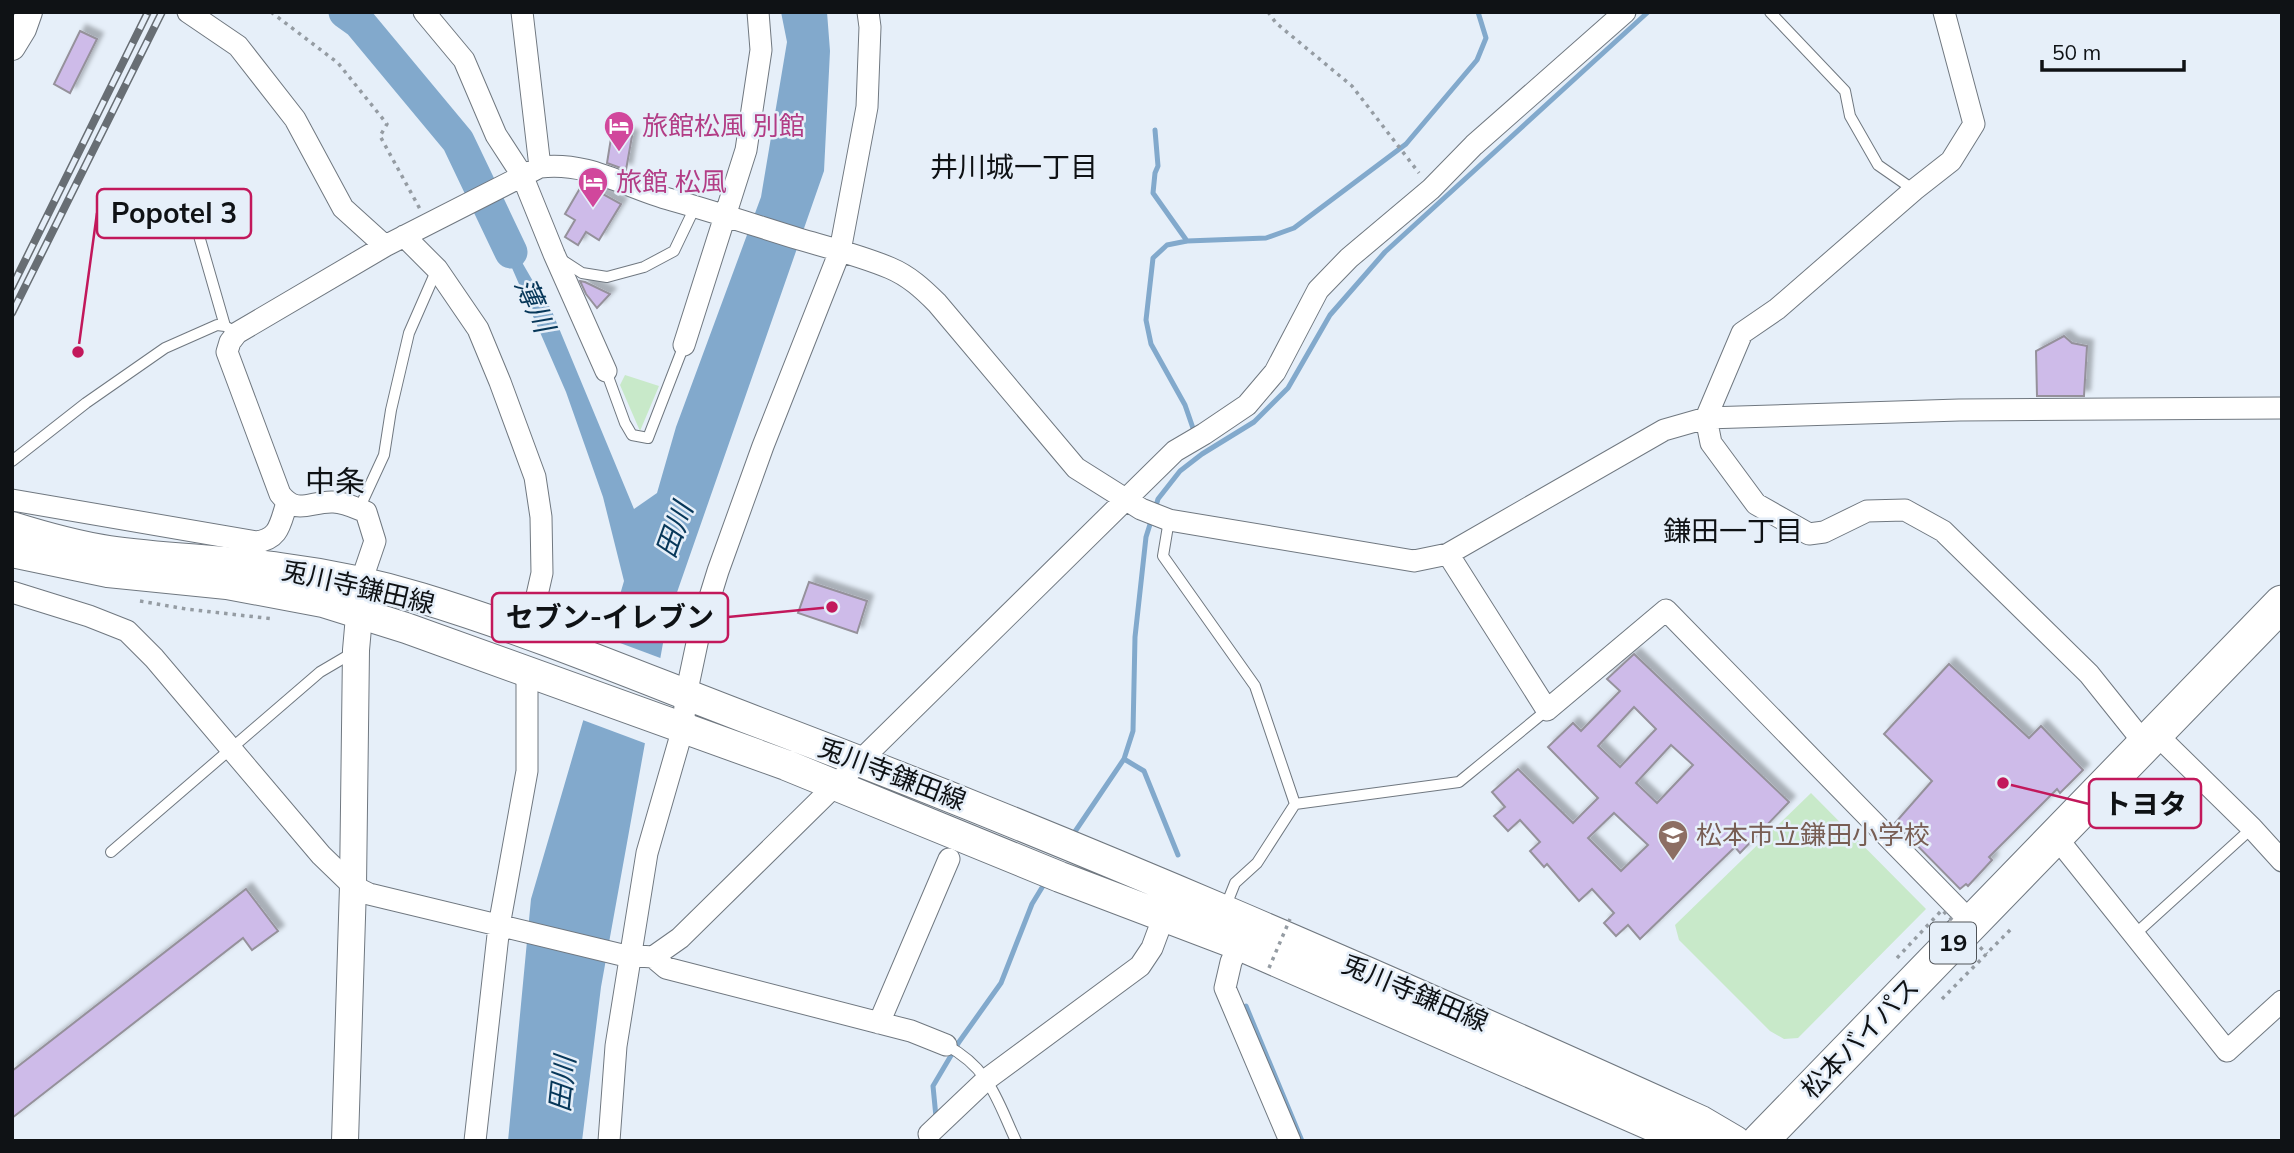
<svg xmlns="http://www.w3.org/2000/svg" width="2294" height="1153" font-family="Mulish,'Noto Sans JP',sans-serif">
<style>
.green{fill:#c8e9c9}
.water{fill:#82a9cc}
.pier{fill:#e6eff9}
.lines{fill:none;stroke-linecap:round;stroke-linejoin:round}
.stream{stroke:#82a9cc;stroke-width:5}
.river{stroke:#82a9cc;stroke-width:33}
.building{fill:#cebbe9;stroke:#95919b;stroke-width:2;fill-rule:evenodd;filter:url(#shadow)}
.service-casing{stroke:#707880;stroke-width:12}
.minor-casing{stroke:#707880;stroke-width:23}
.tertiary-casing{stroke:#707880;stroke-width:28}
.secondary-casing{stroke:#707880;stroke-width:32}
.trunk-casing{stroke:#707880;stroke-width:37}
.path{stroke:#959ca3;stroke-width:3.5;stroke-dasharray:3.5 5;stroke-linecap:butt}
.service{stroke:#fff;stroke-width:10}
.minor{stroke:#fff;stroke-width:21}
.tertiary{stroke:#fff;stroke-width:26}
.secondary{stroke:#fff;stroke-width:30}
.trunk{stroke:#fff;stroke-width:35}
.rail-casing{stroke:#686e74;stroke-width:8}
.rail{stroke:#e6eff9;stroke-width:5;stroke-dasharray:16;stroke-linecap:butt}
.path-bridge{stroke:#959ca3;stroke-width:3.5;stroke-dasharray:3.5 5;stroke-linecap:butt}
.labels{text-anchor:middle;stroke-width:5;stroke-linejoin:round;paint-order:stroke}
.shield{fill:#e6eff9;stroke:#505459;stroke-width:2}
.shield-label{font-size:24px;font-weight:bold;fill:#0f1215}
.hotel-label{font-size:26px;fill:#b23c85;stroke:#e6eff9;text-anchor:start}
.street-label{font-size:26px;fill:#0f1215;stroke:#e6eff9}
.education-label{font-size:26px;fill:#785e54;stroke:#e6eff9;text-anchor:start}
.neighbourhood-label{font-size:28px;fill:#0f1215;stroke:#e6eff9}
.water-label{font-size:28px;font-style:italic;fill:#073759;stroke:#e6eff9}
.quarter-label{font-size:30px;fill:#0f1215;stroke:#e6eff9}
.leader{fill:none;stroke:#c2185b;stroke-width:2.5}
.callout-dot{fill:#c2185b;stroke:#e6eff9;stroke-width:2.5}
.callout{fill:#e6eff9;stroke:#c2185b;stroke-width:2.5}
.callout-label{font-size:28px;text-anchor:middle;font-weight:bold;fill:#0f1215}
</style>
<defs>
<filter id="shadow"><feDropShadow dx="6" dy="-6" stdDeviation="2" flood-color="#0004"/></filter>
</defs>
<rect width="100%" height="100%" fill="#e6eff9"/>
<path class="green" d="M625,375L659,386L640,431L620,385Z
M1811,793L1926,909L1798,1038L1784,1039L1770,1031L1679,940L1675,925Z"/>
<path class="water" d="M781,12H827L830,51L824,171L667,621L601,987L582,1141H508L531,899L624,581L603,497L566,392L472,176L534,283L551,309L634,509L657,493L676,427L761,197L787,42Z"/>
<path class="pier" d="M604,637L663,659L647,744L580,719Z"/>
<g class="lines">
<path class="stream" d="M1155,130L1158,166L1155,173L1153,193L1187,241
M1195,434L1185,405L1151,344L1146,320L1153,258L1167,245L1187,241L1266,238L1294,228L1406,144L1477,60L1486,38L1478,12
M1155,509L1158,499L1180,471L1202,454L1254,422L1288,388L1330,315L1385,252L1648,12
M1124,759L1144,771L1178,855
M1072,836L1124,759L1133,731L1135,637L1146,537L1152,518
M1246,1006L1302,1141
M936,1117L933,1086L959,1042L1001,983L1032,904L1046,881"/>
<path class="river" d="M345,12L359,22L458,141L511,252"/>
</g>
<path class="building" d="M80,31L97,39L70,93L54,84Z
M612,132L632,136L626,170L607,163Z
M583,183L621,204L599,240L586,232L578,245L565,237L575,220L565,214Z
M580,281L585,282L610,294L597,308L586,294Z
M2064,336L2072,343L2087,346L2084,396H2037L2036,351Z
M809,582L867,601L857,633L798,613Z
M1634,654L1789,802L1740,853L1735,847L1640,939L1628,925L1616,936L1604,923L1614,913L1592,889L1579,901L1547,864L1544,867L1530,851L1540,842L1520,820L1508,831L1494,816L1505,807L1492,792L1518,769L1573,823L1598,798L1548,747L1573,723L1581,731L1620,691L1607,679ZM1634,707L1656,729L1620,767L1598,746ZM1671,745L1693,765L1657,803L1636,783ZM1614,813L1648,845L1621,871L1588,838Z
M1949,664L2029,738L2041,726L2083,770L2060,793L2057,789L1989,857L1992,860L1968,886L1966,884L1960,889L1895,823L1932,781L1884,734Z
M246,889L278,931L252,950L243,938L12,1118V1071Z"/>
<g class="lines">
<g class="service-casing">
<path id="service" d="M1770,12L1845,91L1850,116L1878,165L1914,190
M191,208L225,326
M559,258L582,273L607,277L644,267L674,251L696,205
M606,371L625,423L632,435L648,438L684,345
M12,461L86,403L165,348L217,325L225,326L237,333
M359,509L384,455L391,410L409,333L437,269
M1169,520L1163,556L1255,686L1295,804
M111,852L320,672L354,652
M1225,908L1235,883L1257,863L1295,804L1459,782L1547,710
M2133,936L2252,828
M946,1045C990,1069 996,1098 1016,1141"/>
</g>
<g class="minor-casing">
<path id="minor" d="M188,12L238,46L295,119L343,208L385,246
M424,12L464,60L496,135L522,175L554,254L606,371
M522,12L540,167
M1944,12L1974,124L1951,161L1914,190L1777,309L1742,333L1706,418L1711,443L1756,504L1809,534L1824,532L1867,511L1905,510L1943,531L2089,674L2145,744
M404,236L437,269L478,329L500,382L535,477L541,517L542,573L528,635
M684,345L746,150L761,50L758,12
M12,500L256,542C280,539 280,523 287,503
M1448,554L1547,710L1666,610L1972,923
M361,582L375,541L366,512C356,508 344,502 333,502C310,501 297,516 280,494L227,352L230,342L237,333L385,246L540,167C590,161 626,188 672,200C715,212 757,226 799,239C830,248 862,256 890,268C909,276 923,289 937,303L1076,468L1141,509L1169,520L1414,561L1448,554L1664,430L1706,418L1959,410L2282,408
M12,592L89,616L127,631L154,658L321,855L353,886L369,894L622,955L653,957L666,968L911,1031L946,1045
M2155,733L2252,828L2282,861
M2056,837L2227,1051L2282,1001
M1244,933L1231,962L1225,988L1290,1141
M653,957L680,938L1175,451L1204,434L1247,405L1275,372L1318,290L1349,258L1431,189L1474,145L1625,12
M879,1023L949,859
M929,1134L987,1079L1140,966L1152,948L1168,905
M475,1141L499,926L527,771V671
M609,1141L616,1046L647,853L683,728L686,695L700,629L718,571L763,446L840,251L867,107L870,27L868,12"/>
</g>
<g class="tertiary-casing">
<path id="tertiary" d="M12,47L23,29L29,12
M345,1141L353,886L356,650L361,594"/>
</g>
<g class="secondary-casing">
<path id="secondary" d="M12,527C44,537 76,546 109,551C165,559 223,560 280,568C327,574 375,584 421,598C533,632 642,678 752,720C1073,841 1388,979 1701,1121L1735,1141
M12,552L108,572L227,584L323,602L406,628L786,765L1060,877L1239,945L1687,1141"/>
</g>
<g class="trunk-casing">
<path id="trunk" d="M1760,1141L2282,603"/>
</g>
<path class="path" d="M271,12L338,63L387,124L380,136L420,209
M1268,12L1276,23L1352,86L1419,173
M140,601L186,609L274,619
M1942,999L2011,929"/>
<use href="#service" class="service"/>
<use href="#minor" class="minor"/>
<use href="#tertiary" class="tertiary"/>
<use href="#secondary" class="secondary"/>
<use href="#trunk" class="trunk"/>
<g class="rail-casing">
<path id="rail" d="M12,287L148,12
M12,313L162,12"/>
</g>
<use href="#rail" class="rail"/>
<path class="path-bridge" d="M1897,958L1942,910L1987,954
M1269,968L1290,919"/>
</g>
<defs>
<g id="hotel-pin" transform="scale(1.575)"><path d="M0 17L-7.5 6A9.5 9.5 0 1 1 7.5 6Z" fill="#d1479c" stroke="#e6eff9"/><path d="M-6-4.5h1.5V1H6V5H4.5V3h-9V5H-6ZM-4 0a1.8 1.8 0 1 1 3.6 0ZM.5 0V-2.5h3Q6-2.5 6 0Z" fill="#fff"/></g>
<g id="school-pin" transform="scale(1.575)"><path d="M0 17L-7.5 6A9.5 9.5 0 1 1 7.5 6Z" fill="#8d6e63" stroke="#e6eff9"/><path d="M0-5L7-2L0 1L-7-2ZM-4 1L0 2.5L4 1V4Q0 6-4 4Z" fill="#fff"/></g>
</defs>
<g fill-rule="evenodd">
<use href="#hotel-pin" x="619" y="126"/>
<use href="#hotel-pin" x="593" y="182"/>
<use href="#school-pin" x="1673" y="835"/>
</g>
<g class="labels">
<rect class="shield" x="1930" y="922.5" width="46" height="41" rx="5"/>
<g class="shield-label">
<text x="1953" y="951">19</text>
</g>
<g class="hotel-label">
<text x="642" y="135">旅館松風 別館</text>
<text x="616" y="191">旅館 松風</text>
</g>
<g class="street-label">
<text transform="translate(358 587) rotate(13)" y="9">兎川寺鎌田線</text>
<text transform="translate(892 774) rotate(21)" y="9">兎川寺鎌田線</text>
<text transform="translate(1415 993) rotate(23)" y="9">兎川寺鎌田線</text>
<text transform="translate(1860 1038) rotate(-46)" y="9">松本バイパス</text>
</g>
<g class="education-label">
<text x="1696" y="844">松本市立鎌田小学校</text>
</g>
<g class="neighbourhood-label">
<text x="1014" y="177">井川城一丁目</text>
<text x="1733" y="541">鎌田一丁目</text>
</g>
<g class="water-label">
<text transform="translate(535 305) rotate(66)" y="10">薄川</text>
<text transform="translate(674 530) rotate(-70)" y="10">田川</text>
<text transform="translate(562 1084) rotate(-84)" y="10">田川</text>
</g>
<g class="quarter-label">
<text x="335" y="492">中条</text>
</g>
</g>
<path class="leader" d="M78 352L97 213M832 607L728 617M2003 783L2089 804"/>
<g class="callout-dot">
<circle cx="78" cy="352" r="7"/>
<circle cx="832" cy="607" r="7"/>
<circle cx="2003" cy="783" r="7"/>
</g>
<g class="callout">
<rect x="97" y="189" width="154" height="49" rx="7"/>
<rect x="492" y="593" width="236" height="49" rx="7"/>
<rect x="2089" y="779" width="112" height="49" rx="7"/>
</g>
<g class="callout-label">
<text x="174" y="223">Popotel 3</text>
<text x="610" y="627">セブン-イレブン</text>
<text x="2145" y="814">トヨタ</text>
</g>
<rect width="2294" height="1153" fill="none" stroke="#0f1215" stroke-width="28"/>
<path d="M2042 60v10h142v-10" fill="none" stroke="#0f1215" stroke-width="3.5"/>
<text x="2052" y="60" font-size="21" fill="#0f1215" stroke="#e6eff9" stroke-width="5" paint-order="stroke">50 m</text>
</svg>
